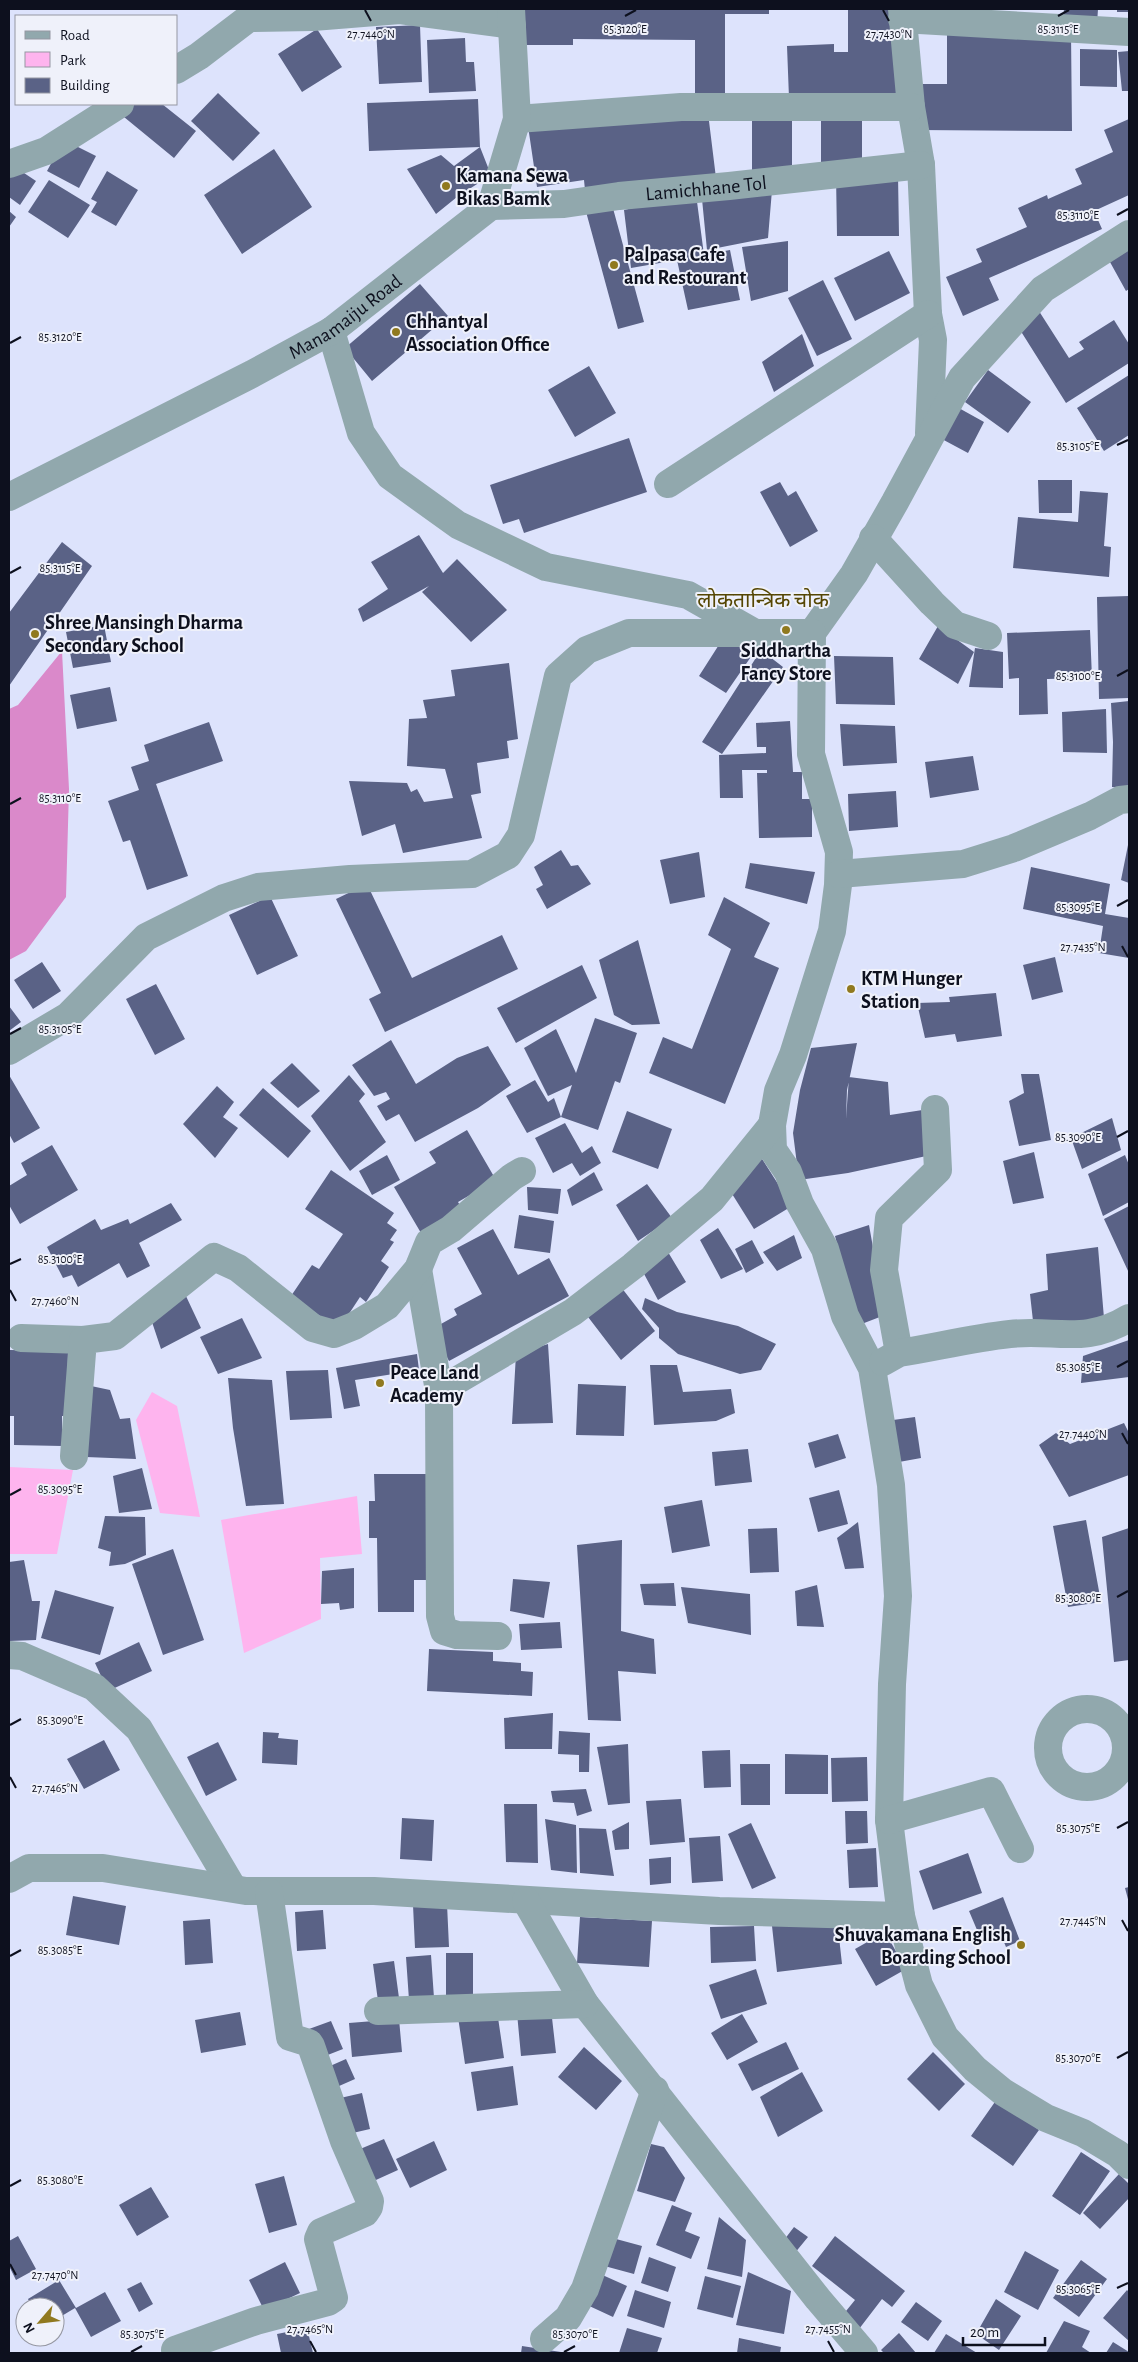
<svg xmlns="http://www.w3.org/2000/svg" width="1138" height="2362" font-family="'Alegreya Sans','Noto Sans Devanagari',sans-serif">
<style>
.green{fill:#feb4ee}
.forest{fill:#da89ca}
.building{fill:#5a6286}
.lines{fill:none;stroke-linecap:round;stroke-linejoin:round}
.minor{stroke:#91a8ad;stroke-width:28}
.ticks{fill:none;stroke:#0d101e;stroke-width:2}
.poi-dot{fill:#90791f;stroke:#eff1fa;stroke-width:2}
.labels{text-anchor:middle;stroke-width:4;stroke-linejoin:round;paint-order:stroke}
.poi-label{font-size:20px;font-weight:bold;fill:#0d101e;stroke:#eff1fa;text-anchor:start}
.street-label{font-size:20px;fill:#0d101e;stroke:#eff1fa}
.neighbourhood-label{font-size:21px;fill:#554603;stroke:#eff1fa}
.ticks-label{font-size:12px;text-anchor:middle;fill:#0d101e;stroke:#eff1fa;stroke-width:4;stroke-linejoin:round;paint-order:stroke}
</style>
<rect width="100%" height="100%" fill="#dde3fc"/>
<path class="green" d="M152,1392L177,1406L200,1517L160,1513L136,1420Z
M9,1467L73,1470L57,1554H9Z
M357,1496L362,1554L320,1558L321,1619L244,1653L221,1520Z"/>
<path class="forest" d="M62,651L69,789L66,897L26,951L9,960V709L18,705Z"/>
<path class="building" d="M522,9H769V14H725V97L695,98V40L573,39V45H522Z
M848,9H895L898,94L789,98L787,46L834,44V52H848Z
M1064,9H1098L1097,24L1063,21Z
M1117,9H1129V12H1117Z
M420,25L422,82L379,84L376,27Z
M317,29L342,67L302,92L278,54Z
M947,33H1071L1072,131L918,130V84H947Z
M465,38L466,62H474L476,91L429,93L427,40Z
M1080,49L1117,50V87L1080,86Z
M1129,51V91H1122L1118,52Z
M218,93L260,133L233,161L191,121Z
M478,99L480,147L369,151L367,103Z
M135,104H162L196,131L174,158L124,117Z
M708,113L716,178L585,190L584,180L537,187L528,126Z
M752,115H792V172L752,173Z
M821,115H862V163H821Z
M1129,119V195L1094,211L1102,229L989,278L999,300L963,316L946,277L982,262L976,249L1027,227L1018,208L1047,195L1048,199L1082,184L1075,169L1113,152L1104,130Z
M64,140L96,156L79,188L47,171Z
M480,147L491,175L457,197L436,214L407,169L441,155L454,166Z
M274,149L312,207L242,254L204,195Z
M12,165L36,181L20,205L9,197V169Z
M107,171L138,190L116,226L91,212L97,202L91,199Z
M836,175H898L899,236H837Z
M49,180L90,205L68,238L28,212Z
M772,190L768,238L707,250L702,199Z
M696,194L704,255L730,250L740,300L688,310L677,260L631,268L624,210Z
M611,201L644,322L618,329L585,208Z
M9,211L16,217L9,227Z
M1129,239V289L1126,291L1105,253Z
M788,241V291L751,301L742,247Z
M889,251L910,293L855,321L834,278Z
M823,280L852,339L817,356L788,298Z
M420,284L448,316L372,381L345,348Z
M1037,308L1069,358L1084,349L1079,342L1114,320L1129,344V363L1066,403L1015,322Z
M802,334L814,366L774,392L762,362Z
M589,366L616,413L575,437L548,390Z
M988,370L1031,402L1008,433L965,402Z
M1129,375V435L1104,451L1077,408Z
M957,407L984,422L968,453L940,438Z
M629,438L647,492L524,533L519,519L503,524L490,485Z
M1038,480H1072V513H1039Z
M780,482L788,496L796,491L818,531L790,547L760,492Z
M1080,491L1108,493L1104,546L1111,547L1109,577L1013,568L1018,517L1078,522Z
M419,535L443,573L457,559L507,610L471,642L422,592L429,586L363,622L358,609L388,589L371,562Z
M62,542L92,566L9,686V613Z
M1129,596V698L1099,699L1097,597Z
M104,625L111,662L73,668L66,632Z
M938,626L974,652L958,684L919,659Z
M1090,630L1092,678L1047,679L1048,714L1019,715V678L1009,679L1007,633Z
M738,635L757,648L726,693L699,676L722,640Z
M975,648L1003,652V688L969,687Z
M761,650L783,667L722,754L702,742Z
M834,656L893,657L895,705L836,704Z
M509,663L518,739L507,741L509,758L477,763L481,793L471,795L482,838L403,853L395,824L362,836L349,781L407,783L411,792L417,789L424,802L453,798L445,769L407,766L409,719L427,718L423,700L455,696L451,670Z
M110,687L117,721L77,729L70,695Z
M1129,701V789L1112,787L1113,742L1111,703Z
M1106,709L1107,753L1063,752L1062,712Z
M790,721L793,772H802V799H812V837L759,838L757,773H767V770H742L743,798H720L719,755L766,753V747H757L756,723Z
M209,722L223,761L156,784L188,876L147,890L130,840L123,842L108,801L139,790L131,767L149,761L144,745Z
M840,724L895,726L897,763L843,766Z
M973,756L979,790L930,798L925,762Z
M896,791L898,827L849,831L848,794Z
M1128,845L1129,846V883L1121,880Z
M561,850L571,866L578,865L591,884L547,909L536,889L543,885L534,867Z
M699,852L705,897L670,904L660,860Z
M750,863L815,872L807,904L745,888Z
M1031,867L1110,884L1105,914L1129,918V958L1099,953L1103,926L1023,909Z
M367,884L412,978L502,935L518,969L385,1032L369,999L381,993L336,899Z
M270,896L298,956L257,975L229,915Z
M724,897L770,923L754,957L779,968L725,1104L649,1073L663,1037L692,1049L731,949L708,935Z
M638,940L660,1024L632,1025L614,1015L599,960Z
M1055,957L1063,992L1032,1000L1023,965Z
M42,962L61,991L33,1009L14,980Z
M582,965L597,998L516,1043L497,1008Z
M156,984L185,1039L155,1055L126,999Z
M996,993L1002,1036L957,1042L955,1034L925,1038L917,1003L950,1002L949,997Z
M9,1006L21,1022L9,1031Z
M595,1018L637,1033L620,1083L615,1081L598,1130L561,1117L572,1085L548,1096L524,1048L556,1029L576,1073Z
M391,1040L416,1084L457,1058L488,1046L511,1085L478,1108L415,1142L399,1114L386,1121L377,1106L390,1099L386,1092L374,1096L352,1065Z
M857,1043L847,1090L846,1119L849,1077L888,1082L890,1115L929,1109L931,1155L848,1173L799,1180L793,1133L800,1090L811,1048Z
M292,1063L320,1091L298,1108L270,1083Z
M1021,1074H1039L1051,1140L1019,1146L1009,1101L1024,1093Z
M9,1075L40,1128L14,1143L9,1134Z
M349,1075L365,1094L359,1101L386,1142L350,1171L311,1116Z
M535,1080L548,1102L554,1098L561,1117L527,1133L506,1096Z
M217,1086L234,1102L223,1117L238,1128L215,1158L183,1124Z
M263,1088L311,1131L288,1158L239,1115Z
M627,1111L672,1129L658,1169L612,1152Z
M1112,1118L1121,1150L1082,1169L1071,1138Z
M565,1123L582,1153L592,1146L601,1163L580,1176L572,1163L553,1173L535,1138Z
M467,1130L496,1180L458,1202L462,1209L421,1233L394,1187L436,1163L429,1152Z
M52,1145L78,1190L20,1224L9,1205V1186L27,1175L21,1163Z
M757,1151L792,1206L754,1229L729,1189Z
M1034,1152L1044,1198L1013,1204L1003,1161Z
M387,1155L400,1180L372,1195L359,1171Z
M1125,1155L1129,1165V1202L1103,1216L1088,1174Z
M331,1170L394,1213L387,1223L397,1230L390,1240L394,1242L381,1261L389,1267L366,1302L360,1297L339,1329L291,1296L312,1265L319,1269L343,1234L305,1209Z
M594,1172L603,1190L572,1206L567,1190Z
M647,1184L672,1218L638,1241L616,1205Z
M527,1187L561,1189L558,1214L528,1210Z
M171,1203L182,1220L139,1243L150,1266L127,1278L119,1263L78,1287L72,1275L63,1278L47,1247L95,1219L101,1230L128,1219L130,1224Z
M1129,1206V1273L1104,1219Z
M519,1215L554,1221L550,1253L514,1248Z
M869,1225L885,1315L859,1325L835,1236Z
M718,1228L743,1269L721,1279L700,1240Z
M493,1229L518,1275L549,1258L569,1296L449,1361L432,1329L457,1315L454,1309L482,1294L457,1248Z
M794,1235L802,1258L777,1271L763,1252Z
M752,1240L764,1263L746,1273L735,1249Z
M1098,1247L1104,1318L1034,1330L1030,1294L1048,1290L1046,1254Z
M668,1252L686,1282L658,1300L643,1272Z
M621,1287L655,1331L621,1360L585,1313Z
M185,1294L201,1328L161,1349L151,1319Z
M645,1298L677,1312L738,1326L776,1344L761,1370L740,1374L678,1354L659,1338V1328L642,1309Z
M242,1318L262,1358L218,1374L200,1337Z
M1129,1340V1377L1081,1383L1083,1356Z
M548,1344L553,1423L512,1424L516,1354Z
M10,1350L68,1351L67,1416H62V1446L14,1445V1416H9Z
M417,1354L419,1370L355,1380L360,1406L344,1409L336,1368Z
M650,1365H677L683,1392L731,1389L735,1413L716,1421L654,1425Z
M328,1370L332,1418L290,1420L286,1371Z
M228,1378L272,1380L284,1504L246,1506L233,1428Z
M578,1384L626,1386L624,1436L576,1435Z
M91,1386L110,1390L120,1419L130,1418L136,1459L86,1457Z
M915,1417L921,1458L899,1462L893,1420Z
M1124,1423L1129,1433V1475L1069,1497L1039,1445L1056,1433L1070,1444Z
M838,1434L846,1458L815,1468L808,1443Z
M748,1449L752,1482L715,1486L712,1452Z
M142,1468L152,1509L119,1513L113,1476Z
M374,1474H426L427,1580H414V1612H378L377,1538H369V1501H375Z
M839,1490L848,1524L818,1532L809,1498Z
M702,1500L710,1546L672,1553L664,1507Z
M105,1516L145,1517L146,1555L125,1564L109,1566L111,1552L98,1548Z
M1086,1520L1101,1602L1068,1607L1053,1526Z
M858,1522L864,1568L845,1569L837,1538Z
M777,1528L779,1572L750,1573L748,1529Z
M1129,1528V1660L1114,1662L1102,1537Z
M622,1540L621,1631L654,1639L656,1674L618,1671L621,1721L588,1720L577,1545Z
M173,1549L204,1640L163,1655L132,1564Z
M24,1560L32,1601H40L36,1640L9,1641V1562Z
M354,1568V1608L340,1610L339,1603L321,1604L322,1571Z
M513,1579L550,1582L544,1618L510,1611Z
M674,1583L676,1606L644,1605L640,1584Z
M817,1585L824,1627L797,1626L795,1591Z
M681,1587L750,1594L751,1635L688,1623Z
M55,1590L114,1607L100,1655L41,1638Z
M560,1622L562,1648L521,1650L519,1624Z
M139,1642L152,1671L108,1691L95,1663Z
M429,1649L493,1652V1661L521,1663V1671L533,1672L532,1696L427,1691Z
M553,1713L552,1749H505L504,1718Z
M559,1731L590,1733L589,1772H579V1755L558,1754Z
M263,1732L279,1733L278,1738L298,1740L297,1765L262,1763Z
M104,1740L120,1770L84,1789L67,1759Z
M218,1742L237,1780L206,1796L187,1757Z
M628,1744L630,1803L608,1805L597,1747Z
M730,1750L731,1787L704,1788L702,1751Z
M785,1754L828,1755V1794H785Z
M867,1757L868,1801L832,1802L831,1758Z
M740,1764H770V1805H741Z
M586,1789L592,1811L577,1816L574,1803L553,1802L551,1791Z
M681,1799L685,1842L650,1845L646,1801Z
M504,1804H537L538,1863L506,1862Z
M845,1811H867L868,1843L846,1844Z
M402,1818L434,1820L432,1861L400,1859Z
M545,1819L576,1825L577,1873L551,1870Z
M629,1822V1849L615,1850L612,1831Z
M751,1823L776,1878L752,1889L728,1834Z
M579,1828L606,1829L614,1876L580,1873Z
M720,1836L723,1881L692,1883L689,1838Z
M876,1848L878,1887L849,1888L847,1850Z
M968,1853L982,1893L933,1910L919,1871Z
M671,1857V1883L650,1885L649,1859Z
M1129,1887V1903L1125,1888Z
M73,1896L126,1906L119,1945L66,1935Z
M1003,1897L1020,1941L1006,1947L1001,1935L992,1939L989,1933L980,1937L969,1911Z
M447,1904L449,1947L415,1948L413,1905Z
M323,1910L326,1949L297,1951L295,1912Z
M580,1917L652,1921L649,1967L577,1963Z
M210,1919L213,1963L185,1965L183,1921Z
M837,1919L842,1964L777,1972L772,1926Z
M754,1926L756,1961L711,1963L710,1927Z
M885,1932L906,1969L876,1986L855,1949Z
M446,1953H473V1995H446Z
M431,1955L434,1998L409,2000L406,1957Z
M394,1961L399,1998L378,2001L373,1964Z
M756,1969L767,2004L721,2019L709,1985Z
M551,2009L556,2053L521,2056L517,2013Z
M497,2011L504,2058L465,2064L458,2017Z
M240,2012L246,2045L201,2053L195,2020Z
M742,2014L758,2042L727,2060L711,2033Z
M399,2019L402,2052L352,2057L349,2023Z
M331,2021L343,2049L320,2058L309,2029Z
M786,2042L799,2069L752,2091L738,2064Z
M584,2047L622,2081L596,2110L558,2077Z
M933,2052L965,2084L939,2111L907,2079Z
M346,2059L355,2079L330,2090L321,2070Z
M513,2066L518,2105L477,2111L471,2072Z
M802,2072L823,2111L778,2137L760,2097Z
M362,2093L370,2129L344,2135L336,2099Z
M997,2099L1039,2130L1013,2166L971,2136Z
M384,2139L398,2170L367,2184L353,2152Z
M434,2141L447,2170L410,2188L396,2159Z
M651,2144L664,2147L685,2178L675,2202L637,2191Z
M1081,2152L1110,2171L1080,2215L1052,2196Z
M1119,2174L1129,2184V2198L1100,2229L1083,2213Z
M284,2176L297,2225L269,2233L255,2184Z
M151,2187L169,2217L137,2236L119,2205Z
M672,2205L692,2213L685,2231L700,2237L691,2259L656,2245Z
M719,2217L746,2240L742,2277L707,2269Z
M794,2227L808,2237L794,2254L781,2244Z
M18,2236L36,2269L16,2280L9,2266V2241Z
M605,2236L642,2246L634,2274L597,2264Z
M835,2236L905,2291L892,2307L882,2299L859,2329L842,2316L855,2300L812,2266Z
M1025,2251L1059,2270L1038,2310L1004,2292Z
M649,2257L676,2267L668,2292L641,2283Z
M1081,2260L1107,2279L1079,2317L1053,2298Z
M285,2262L300,2293L264,2310L249,2280Z
M748,2272L791,2291L784,2334L736,2325Z
M598,2273L627,2286L613,2317L585,2304Z
M705,2276L741,2286L733,2318L697,2309Z
M59,2280L76,2308L105,2292L121,2321L91,2337L75,2308L55,2320V2307H32L28,2299Z
M141,2282L153,2304L139,2312L127,2289Z
M635,2290L671,2302L664,2328L627,2316Z
M1127,2290L1129,2292V2341L1103,2318Z
M996,2299L1021,2316L999,2350L976,2334Z
M916,2302L942,2321L928,2341L901,2322Z
M1064,2321L1090,2331L1082,2347L1091,2353H1046Z
M307,2328L313,2353H281L277,2334Z
M627,2328L662,2338L657,2353H619Z
M899,2333L916,2353H884L881,2350Z
M946,2334L977,2353H934Z
M739,2338L781,2347L780,2353H737Z
M1113,2342L1129,2352V2353H1106Z
M522,2346L561,2352V2353H521Z"/>
<g class="lines">
<g class="minor">
<path d="M902,9L911,107L921,165L928,314L933,340L929,433"/>
<path d="M902,19L1129,32"/>
<path d="M176,70L199,56L249,18L313,17L400,10L512,25"/>
<path d="M517,119L681,107H911"/>
<path d="M9,164L46,151L120,104"/>
<path id="s1" d="M491,206L564,204L619,196L729,186L921,165"/>
<path d="M1129,234L1043,289L962,378L895,502L854,574L812,633L811,754L839,852L838,885L832,931L793,1055L778,1091L772,1125L773,1150L788,1172L800,1204L825,1249L845,1316L872,1368L891,1485L898,1596L892,1684L889,1820L901,1916L919,1985L945,2037L975,2069L1003,2092L1046,2118L1083,2133L1118,2154L1129,2165"/>
<path d="M331,331L361,433L390,476L458,525L546,567L688,595L755,633"/>
<path d="M668,484L928,314"/>
<path id="s2" d="M9,497L252,374L331,331L491,206L517,119L511,9"/>
<path d="M873,538L932,603L955,625L988,636"/>
<path d="M839,874L963,864L1014,848L1090,816L1120,800L1129,799"/>
<path d="M9,1051L68,1016L146,937L224,898L258,887L350,879L472,874L508,855L521,835L558,676L587,650L629,633H812"/>
<path d="M418,1269L439,1391L440,1616L444,1631L457,1635L498,1636"/>
<path d="M21,1338L83,1340"/>
<path d="M899,1353L884,1270L889,1218L938,1170L935,1109"/>
<path d="M883,1362L899,1353C936,1347 973,1338 1010,1334C1056,1329 1085,1345 1129,1318"/>
<path d="M439,1391L573,1312L633,1266L712,1199L772,1125"/>
<path d="M74,1456L83,1340L115,1336L214,1257L238,1268L313,1328L334,1334L354,1326L387,1306L418,1269L429,1242L451,1229L512,1177L522,1171"/>
<path d="M9,1655L22,1656L94,1687L139,1729L233,1888"/>
<circle cx="1087" cy="1748" r="39"/>
<path d="M889,1820L991,1791L1020,1849"/>
<path d="M9,1879L29,1868H103L246,1891H374L719,1911L901,1916"/>
<path d="M526,1901L585,2004L818,2299L864,2353"/>
<path d="M378,2011L585,2004"/>
<path d="M544,2339L568,2318L585,2289L655,2090"/>
<path d="M175,2350L256,2321L328,2302L334,2298L318,2239L321,2232L365,2213L369,2207L370,2201L344,2141L311,2046L309,2043L290,2037L269,1892"/>
</g>
</g>
<path class="ticks" d="M365,10L371,21M883,10L889,21M625,16L636,10M1058,16L1069,10M1117,215L1128,209M10,343L21,337M1117,445L1128,440M10,573L21,567M1117,676L1128,670M10,804L21,798M1117,906L1128,900M1122,946L1128,957M10,1034L21,1028M1117,1137L1128,1131M10,1264L21,1259M10,1290L16,1301M1117,1367L1128,1361M1122,1433L1128,1444M10,1495L21,1489M1117,1597L1128,1591M10,1725L21,1719M10,1777L16,1788M1117,1828L1128,1822M1122,1920L1128,1931M10,1956L21,1950M1117,2058L1128,2052M10,2186L21,2180M10,2264L16,2275M1117,2288L1128,2283M310,2341L316,2352M828,2341L834,2352M131,2352L142,2346M564,2352L575,2346"/>
<g class="poi-dot">
<circle cx="446" cy="186" r="5"/>
<circle cx="614" cy="265" r="5"/>
<circle cx="396" cy="332" r="5"/>
<circle cx="786" cy="630" r="5"/>
<circle cx="35" cy="634" r="5"/>
<circle cx="851" cy="989" r="5"/>
<circle cx="380" cy="1383" r="5"/>
<circle cx="1021" cy="1945" r="5"/>
</g>
<g class="labels">
<g class="poi-label">
<text x="456" y="182">Kamana Sewa<tspan x="456" dy="23">Bikas Bamk</tspan></text>
<text x="624" y="261">Palpasa Cafe<tspan x="624" dy="23">and Restourant</tspan></text>
<text x="406" y="328">Chhantyal<tspan x="406" dy="23">Association Office</tspan></text>
<text x="45" y="629">Shree Mansingh Dharma<tspan x="45" dy="23">Secondary School</tspan></text>
<text x="786" y="657" text-anchor="middle">Siddhartha<tspan x="786" dy="23">Fancy Store</tspan></text>
<text x="861" y="985">KTM Hunger<tspan x="861" dy="23">Station</tspan></text>
<text x="390" y="1379">Peace Land<tspan x="390" dy="23">Academy</tspan></text>
<text x="1011" y="1941" text-anchor="end">Shuvakamana English<tspan x="1011" dy="23">Boarding School</tspan></text>
</g>
<g class="street-label">
<text dy="7" stroke="none"><textPath href="#s1" startOffset="216">Lamichhane Tol</textPath></text>
<text dy="7" stroke="none"><textPath href="#s2" startOffset="382">Manamaiju Road</textPath></text>
</g>
<g class="neighbourhood-label">
<text x="763" y="607">लोकतान्त्रिक चोक</text>
</g>
</g>
<g class="ticks-label">
<text x="625" y="33">85.3120°E</text>
<text x="1058" y="33">85.3115°E</text>
<text x="371" y="38">27.7440°N</text>
<text x="889" y="38">27.7430°N</text>
<text x="1078" y="219">85.3110°E</text>
<text x="60" y="341">85.3120°E</text>
<text x="1078" y="450">85.3105°E</text>
<text x="60" y="572">85.3115°E</text>
<text x="1078" y="680">85.3100°E</text>
<text x="60" y="802">85.3110°E</text>
<text x="1078" y="911">85.3095°E</text>
<text x="1083" y="951">27.7435°N</text>
<text x="60" y="1033">85.3105°E</text>
<text x="1078" y="1141">85.3090°E</text>
<text x="60" y="1263">85.3100°E</text>
<text x="55" y="1305">27.7460°N</text>
<text x="1078" y="1371">85.3085°E</text>
<text x="1083" y="1438">27.7440°N</text>
<text x="60" y="1493">85.3095°E</text>
<text x="1078" y="1602">85.3080°E</text>
<text x="60" y="1724">85.3090°E</text>
<text x="55" y="1792">27.7465°N</text>
<text x="1078" y="1832">85.3075°E</text>
<text x="1083" y="1925">27.7445°N</text>
<text x="60" y="1954">85.3085°E</text>
<text x="1078" y="2062">85.3070°E</text>
<text x="60" y="2184">85.3080°E</text>
<text x="55" y="2279">27.7470°N</text>
<text x="1078" y="2293">85.3065°E</text>
<text x="310" y="2333">27.7465°N</text>
<text x="828" y="2333">27.7455°N</text>
<text x="142" y="2338">85.3075°E</text>
<text x="575" y="2338">85.3070°E</text>
</g>
<rect width="1138" height="2362" fill="none" stroke="#0d101e" stroke-width="20"/>
<rect x="15" y="15" width="162" height="90" fill="#eff1fa" stroke="#9597a2"/>
<rect x="25" y="31" width="25" height="8" fill="#91a8ad" stroke="#9597a2"/>
<text x="60" y="40" font-size="15" fill="#0d101e">Road</text>
<rect x="25" y="52" width="25" height="15" fill="#feb4ee" stroke="#9597a2"/>
<text x="60" y="65" font-size="15" fill="#0d101e">Park</text>
<rect x="25" y="78" width="25" height="15" fill="#5a6286" stroke="#9597a2"/>
<text x="60" y="90" font-size="15" fill="#0d101e">Building</text>
<g transform="translate(40 2322) rotate(242)"><circle r="24" fill="#eff1fa" stroke="#9597a2"/>
<path d="M0-4L9 19L0 12L-9 19Z" fill="#90791f"/>
<text y="-8" font-size="14" font-weight="bold" text-anchor="middle" fill="#0d101e">N</text>
</g>
<path d="M963 2337v8h82v-8" fill="none" stroke="#0d101e" stroke-width="2.5"/>
<text x="970" y="2337" font-size="15" fill="#0d101e" stroke="#eff1fa" stroke-width="4" paint-order="stroke">20 m</text>
</svg>
